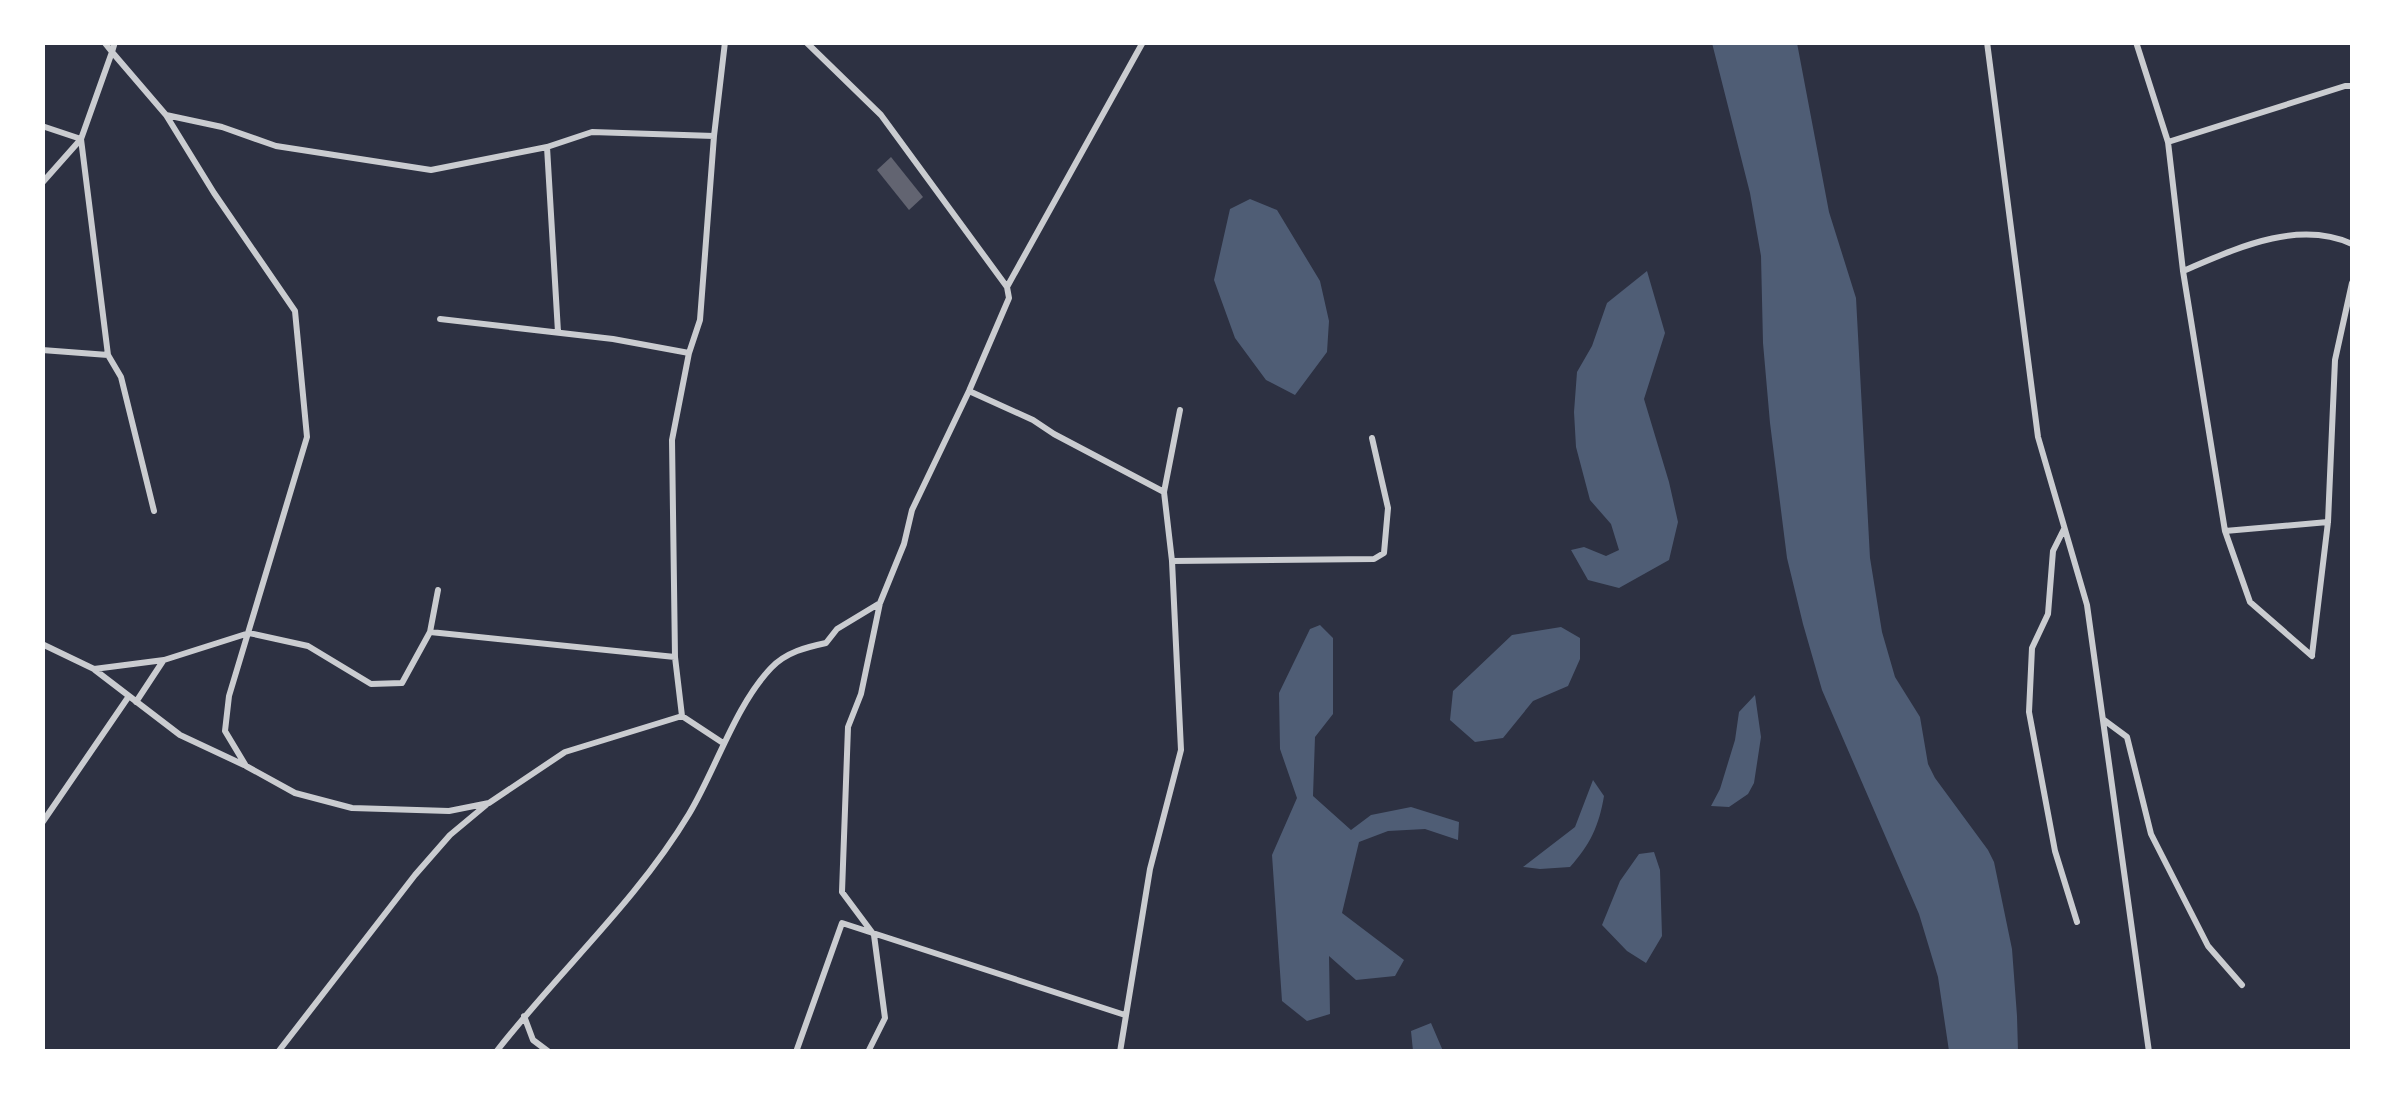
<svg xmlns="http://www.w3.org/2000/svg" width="2395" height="1094" font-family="Spectral,serif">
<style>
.water{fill:#4f5d75}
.building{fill:#626471}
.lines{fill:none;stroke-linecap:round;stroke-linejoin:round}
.minor{stroke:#caccd0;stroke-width:6}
</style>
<rect width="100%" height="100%" fill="#2d3142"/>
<path class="water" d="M1712,43H1797L1829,212L1856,298L1870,558L1882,632L1895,677L1920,717L1928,764L1935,778L1988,850L1994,862L2012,949L2017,1016L2018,1051H1949L1938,977L1919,914L1822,690L1803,624L1787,558L1770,423L1763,343L1761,256L1750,193Z
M1250,199L1277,210L1320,281L1329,321L1327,352L1295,395L1266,380L1235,338L1214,280L1230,209Z
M1647,271L1665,333L1644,399L1669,482L1678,522L1669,560L1619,588L1588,580L1571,550L1584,547L1606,556L1619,550L1611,524L1590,500L1576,447L1574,412L1577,372L1592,346L1607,303Z
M1320,625L1333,638V714L1315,737L1313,796L1351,830L1371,815L1411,807L1459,822L1458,840L1425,829L1388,831L1359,842L1342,913L1404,960L1395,976L1356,980L1329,956L1330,1014L1307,1021L1282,1001L1272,855L1297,798L1280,749L1279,693L1310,629Z
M1561,627L1580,638V659L1568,686L1533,701L1503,738L1475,742L1450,720L1453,691L1512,635Z
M1755,695L1761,737L1754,783L1748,794L1729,807L1711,806L1720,789L1735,740L1739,712Z
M1593,780L1604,796C1599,826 1590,845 1570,867L1540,869L1523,867L1575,827Z
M1654,852L1660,870L1662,936L1646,963L1627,951L1602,925L1620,881L1639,854Z
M1431,1023L1443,1051H1413L1411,1031Z"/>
<path class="building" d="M891,157L923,197L909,210L877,170Z"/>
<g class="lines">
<path class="minor" d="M115,42L112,52L166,115L222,127L276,146L431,170L547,147L592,132L714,136
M806,42L881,115L1007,287
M1987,42L2038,437L2087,605L2149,1052
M2136,42L2168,142L2183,271L2225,531L2250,602L2312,656
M166,115L214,193L295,311L307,437L229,696L225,731L246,766L295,793L352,808L449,811L489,803L565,752L682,716
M42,126L81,139L108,355L121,377L154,511
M2168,142L2345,86H2352
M547,147L558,332
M42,183L81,139L112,52L104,42
M2183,271C2235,249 2297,219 2352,244
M440,319L613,339L689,353
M42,350L108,355
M969,391L1033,420L1054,434L1164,492
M2064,529L2053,551L2048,614L2032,648L2029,712L2055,851L2077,922
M2225,531L2328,522
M1172,561L1374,559L1384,553L1388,508L1372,438
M430,632L675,657
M42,644L94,669L164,660L249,633L308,646L371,684L402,683L430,632L438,590
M2312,655L2328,522L2335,360L2352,283
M95,670L180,735L244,765
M136,702L163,661
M2104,720L2127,737L2151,834L2208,946L2242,985
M723,743L682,716L675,657L672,440L689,353L700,320L714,136L725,42
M42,823L129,696
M524,1016L533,1040L549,1052
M278,1052L415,875L450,835L486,805
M496,1052C559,971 636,902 689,814C716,769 735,706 771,668C786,652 807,647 826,643L837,629L880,603
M796,1052L842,923L1125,1015
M868,1052L885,1018L874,935L842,892L848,727L861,694L880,603L904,544L912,510L969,391L1009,298L1007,287L1143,42
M1120,1052L1150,869L1181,750L1172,561L1164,492L1180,410"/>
</g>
<rect width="2395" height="1094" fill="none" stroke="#ffffff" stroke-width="90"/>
</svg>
